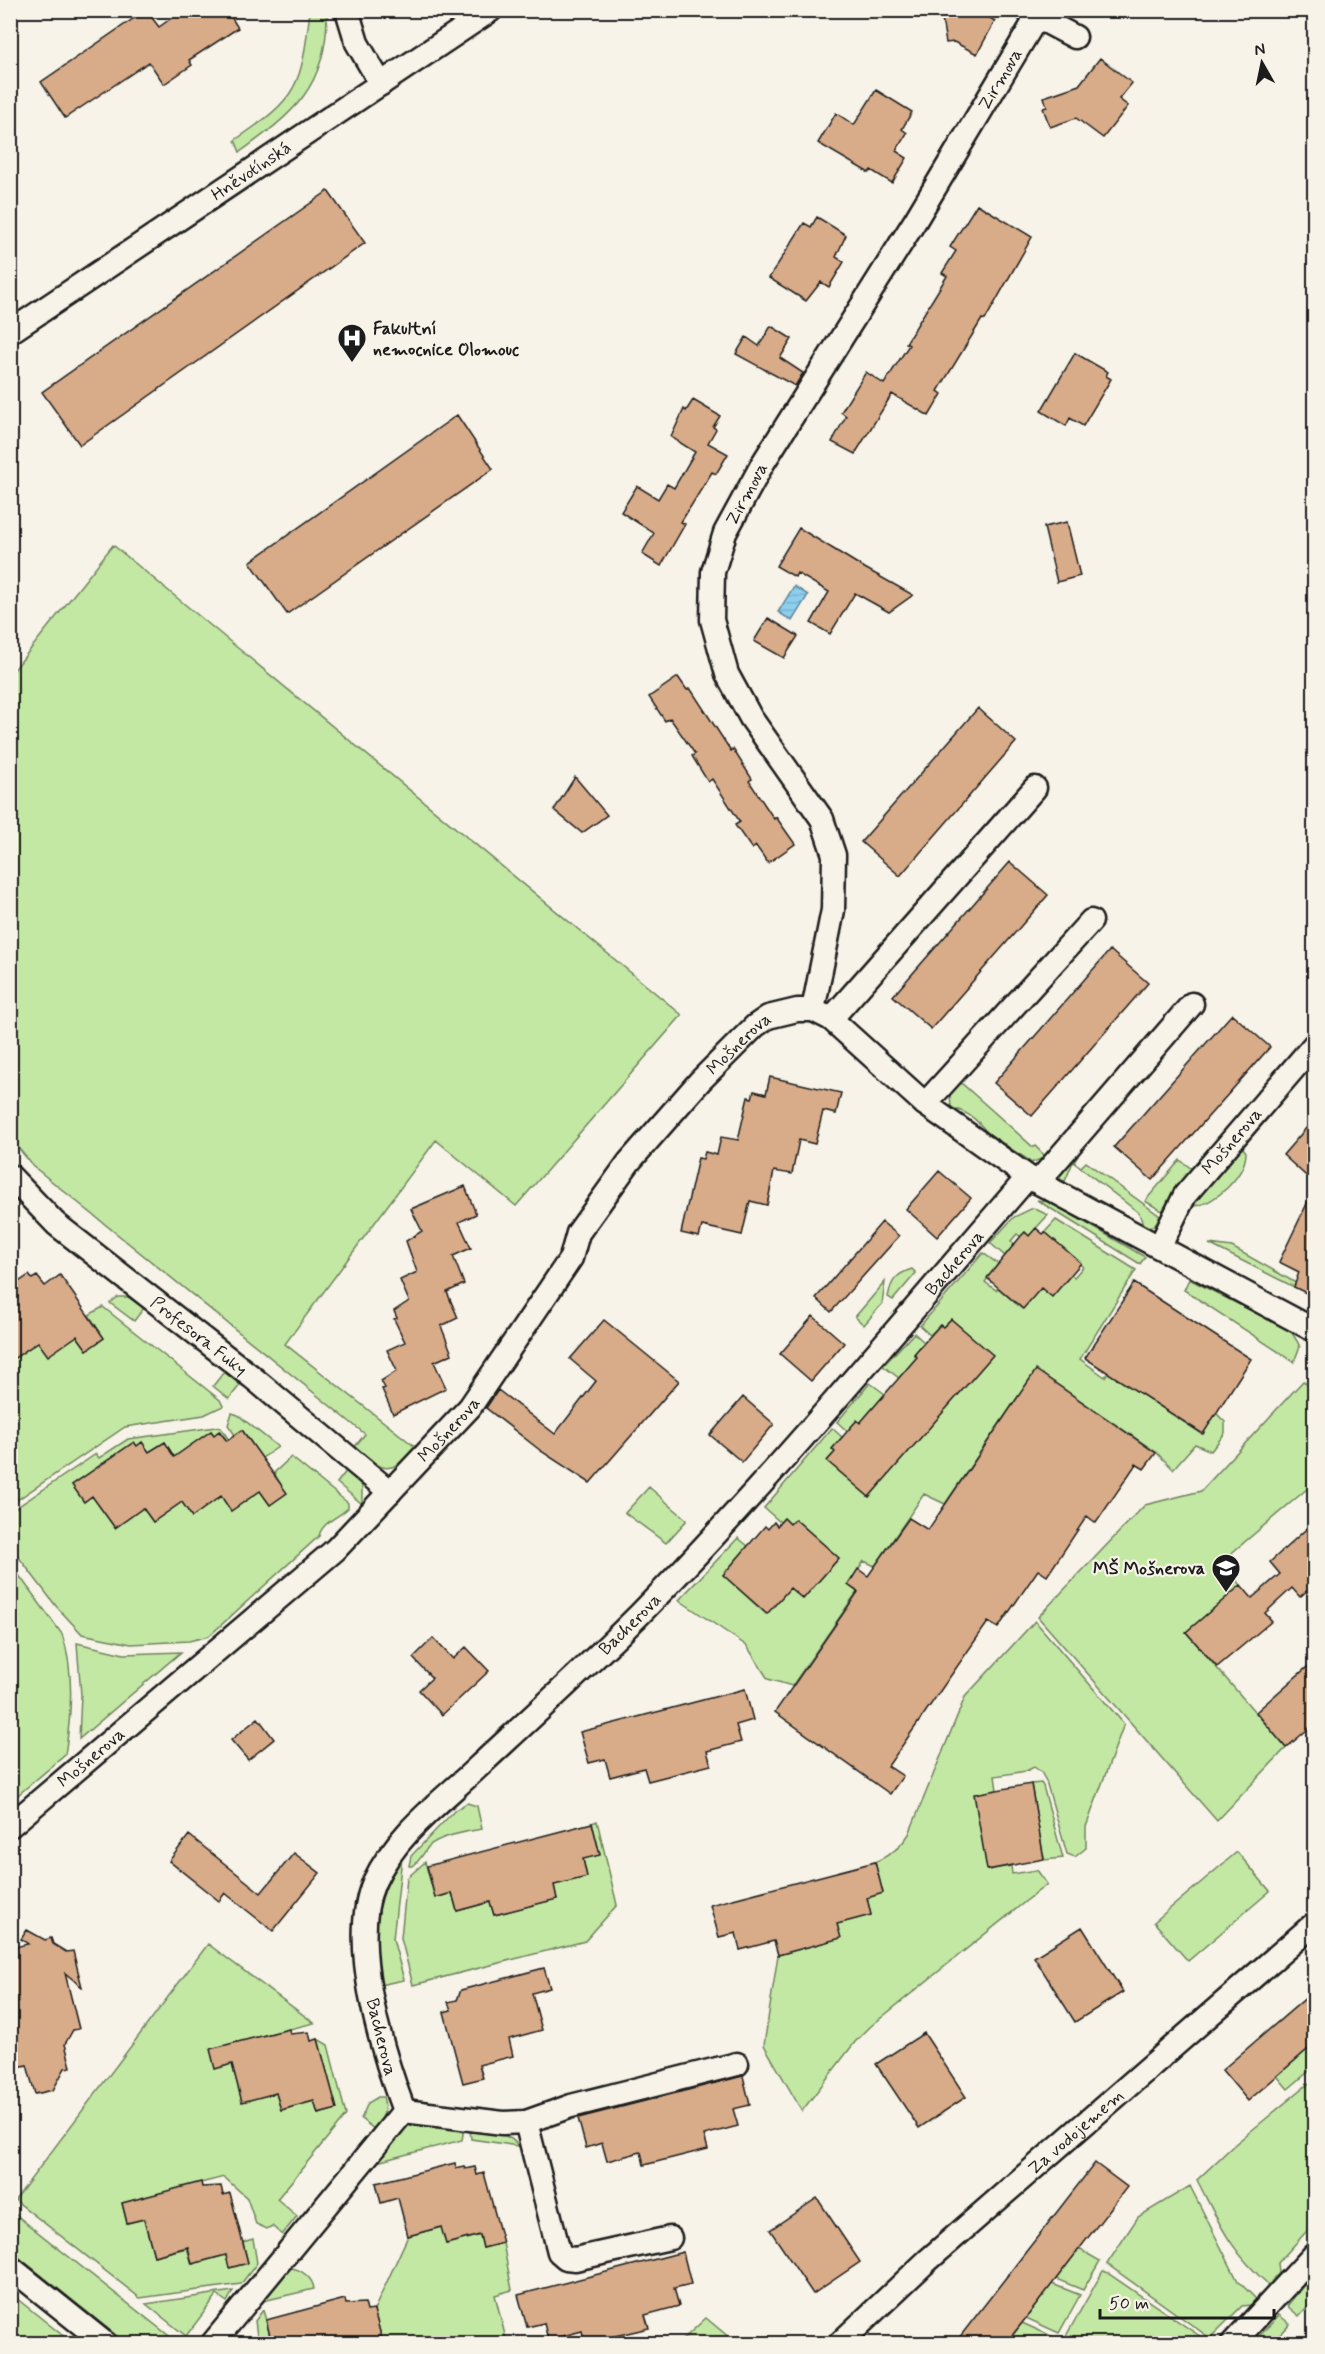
<svg xmlns="http://www.w3.org/2000/svg" width="1325" height="2354" font-family="Mynerve,sans-serif">
<style>
.green{fill:#c3e8a3;stroke:#708260;stroke-width:1.5}
.water{fill:url(#water-rules);stroke:#60879a;stroke-width:1.5}
.building{fill:#d8ab89;stroke:#1c1c1c;stroke-width:1.5}
.lines{fill:none;stroke-linecap:round;stroke-linejoin:round}
.minor-casing{stroke:#1c1c1c;stroke-width:27}
.minor{stroke:#f7f3e8;stroke-width:22}
.labels{text-anchor:middle;stroke-width:4.5;stroke-linejoin:round;paint-order:stroke}
.street-label{font-size:18px;fill:#1c1c1c;stroke:#f7f3e8}
.poi-label{font-size:18px;font-weight:bold;fill:#1c1c1c;stroke:#f7f3e8;text-anchor:start}
</style>
<defs>
<pattern id="water-rules" width="6" height="5" patternUnits="userSpaceOnUse" patternTransform="scale(1.5)"><rect width="6" height="5" fill="#8dcfee"/><path d="M0 2.5h6" fill="none" stroke="#79b1cc"/></pattern>
</defs>
<rect width="100%" height="100%" fill="#f7f3e8"/>
<filter id="ink" filterUnits="userSpaceOnUse"><feTurbulence type="fractalNoise" baseFrequency=".0167" numOctaves="2"/><feDisplacementMap in="SourceGraphic" scale="12" xChannelSelector="R" yChannelSelector="G"/><feConvolveMatrix kernelMatrix="1 2 1 2 8 2 1 2 1" color-interpolation-filters="sRGB"/></filter>
<g filter="url(#ink)">
<path class="green" d="M310,11H327V15C327,87 293,114 240,152L235,140C299,97 301,87 310,11Z
M113,545L682,1015L516,1206L436,1140L285,1344L418,1449C388,1476 384,1472 354,1448L365,1434L34,1167L11,1139L10,675Z
M959,1081L1033,1147L1035,1146L1046,1157L1031,1163C1024,1154 1013,1153 1005,1144L1000,1145C981,1129 978,1114 951,1108L950,1094Z
M1240,1144L1246,1152C1246,1175 1215,1205 1193,1206L1191,1204Z
M1071,1151L1078,1156L1074,1162L1081,1167L1086,1162L1160,1216L1154,1226L1144,1227L1139,1213L1073,1162L1065,1181L1061,1180L1058,1172Z
M1180,1160L1193,1170L1162,1211L1145,1201Z
M1037,1200L1050,1202L1145,1257L1140,1264Z
M1033,1208L1048,1215L1029,1236L1025,1232L1021,1237L1017,1234L1011,1241L1015,1244L1005,1256L990,1243L1014,1217Z
M1056,1220L1136,1270L1080,1359L1105,1377L1108,1372L1202,1434L1216,1413L1225,1422V1433L1211,1451L1195,1444L1173,1469L1156,1452L1036,1370L945,1504L924,1494L875,1566L864,1561L848,1585L857,1592L792,1686L768,1679L747,1646L679,1600L738,1538L748,1546L723,1575L766,1614L790,1588L803,1599L839,1558L795,1519L790,1524L784,1518L780,1522L764,1508L832,1428L842,1437L832,1449L835,1452L827,1461L869,1497L992,1355L951,1319L943,1327L940,1325L930,1335L920,1326L983,1253L998,1264L985,1282L996,1290L998,1288L1022,1309L1041,1288L1052,1296L1071,1275L1074,1277L1083,1267L1045,1232Z
M1209,1244L1232,1247L1296,1283L1294,1287Z
M912,1269L916,1273L893,1300L888,1297C891,1281 896,1274 912,1269Z
M1189,1279L1291,1331L1300,1346L1294,1362L1184,1290Z
M885,1282L882,1304L864,1325L855,1317Z
M118,1297H128L144,1308L134,1321L110,1303Z
M103,1307L220,1400L223,1406L204,1415L125,1427L11,1504V1361L38,1342L77,1336L87,1350L104,1338L89,1315Z
M914,1333L924,1342L914,1354L917,1357L899,1378L883,1366Z
M224,1372L240,1385L229,1399L213,1386Z
M1314,1379V1483L1221,1562L1241,1585L1186,1632L1286,1748L1217,1821L1038,1617L1145,1505L1201,1491L1303,1381L1309,1386Z
M870,1383L885,1394L860,1423L857,1420L847,1431L837,1422Z
M232,1413L238,1415L278,1447L262,1458L243,1431L235,1435L228,1425Z
M216,1427L221,1428L229,1440L227,1441L220,1431L214,1435L211,1431L174,1457L165,1442L149,1452L142,1442L137,1446L134,1442L72,1485L84,1502L92,1496L115,1528L143,1508L153,1522L182,1502L192,1517L221,1496L231,1511L260,1491L270,1505L286,1493L274,1473L291,1457L348,1503V1508C338,1518 322,1522 319,1536L209,1636L189,1641L131,1644L82,1634L56,1606L11,1547L10,1512L96,1454L99,1458L128,1439Z
M347,1470L362,1486V1504L337,1483Z
M649,1487L687,1520L666,1543L625,1513Z
M10,1563L62,1634C75,1672 71,1716 65,1755L11,1801Z
M1035,1621L1124,1724L1086,1827V1848L1075,1857L1067,1854L1046,1781L1041,1772L1034,1767L1026,1771L995,1776L997,1790L975,1794L988,1870L1011,1866L1012,1874L1037,1870L1047,1884L871,2026L855,2042L802,2111L764,2045L778,1955L840,1938L837,1924L871,1915L867,1898L883,1893L875,1862C890,1855 900,1848 909,1834L965,1697Z
M77,1643L124,1654L181,1652L79,1739L81,1695Z
M1041,1783L1043,1786L1063,1858L1044,1860L1031,1784Z
M467,1803L477,1806L482,1829C468,1831 436,1837 428,1847C423,1854 420,1860 413,1866H409L411,1856L455,1810Z
M597,1821L617,1905L585,1941L413,1985L401,1938L407,1878L425,1862L435,1898L452,1893L457,1911L490,1902L494,1915L557,1899L554,1885L587,1877L583,1859L600,1854L592,1823Z
M1237,1852L1270,1891L1188,1961L1154,1922Z
M402,1857L393,1939L404,1980L379,1985C373,1934 373,1902 402,1857Z
M208,1944L314,2023L210,2049L232,2064L242,2101L276,2093L281,2110L314,2101L318,2114L337,2109L318,2039L328,2045L346,2115L277,2199L297,2216L282,2235L272,2226L267,2229L256,2224L247,2198L224,2177L122,2203L127,2223L144,2219L154,2256L187,2248L192,2264L226,2255L229,2268L248,2263L243,2242L253,2239L257,2263L241,2284L140,2298L15,2200Z
M1314,2044V2067L1288,2089L1277,2076Z
M1314,2079V2223L1278,2263L1279,2273L1269,2285C1230,2251 1220,2224 1197,2180L1234,2145Z
M378,2097H383C387,2109 383,2120 374,2129L361,2119L368,2103Z
M416,2124L464,2129L462,2140L377,2162L401,2128Z
M470,2130C486,2133 509,2131 518,2146L471,2139Z
M1190,2186L1238,2281L1256,2299L1251,2305L1242,2306L1210,2338L1107,2264L1138,2217Z
M10,2211H11L178,2343H126L11,2251Z
M442,2227L446,2244L480,2235L483,2248L503,2243L512,2290L495,2295L507,2343H383L374,2310L408,2236Z
M1079,2249L1100,2261L1083,2290L1056,2279Z
M291,2268C301,2269 313,2278 314,2289L263,2301L282,2275Z
M1103,2271L1106,2272L1207,2341L1205,2344L1062,2343Z
M1314,2282V2299L1299,2316L1287,2306L1304,2285Z
M1052,2284L1080,2295L1059,2333L1026,2318Z
M233,2291L227,2302L217,2295L186,2336L146,2304Z
M11,2294L72,2343H11Z
M263,2310L271,2339L287,2336L289,2343H258L255,2321Z
M1279,2315L1290,2324L1273,2343H1253Z
M706,2318L730,2338L724,2343H679Z
M1022,2323L1056,2338L1053,2343L1006,2344Z"/>
<path class="water" d="M794,586L808,595L792,621L778,612Z"/>
<path class="building" d="M146,10L159,27L183,10H227L238,28L189,60L192,65L164,84L149,62L65,118L41,82Z
M968,10H977L995,21L977,54L954,42L946,43L942,19L966,15Z
M1100,58L1132,83L1119,99L1128,106L1103,138L1076,118L1050,127L1043,108L1047,107L1044,97L1079,85Z
M876,90L912,112L902,129L907,133L896,151L907,158L892,183L871,170L869,173L818,143L836,113L854,125Z
M328,191L365,243L80,445L42,392Z
M977,204L1032,237L985,320L982,319L938,391L942,394L929,416L892,394L855,454L832,442L846,416L841,412L866,372L884,384L909,345L906,343L947,276L942,273L956,251L950,247Z
M817,217L846,235L836,257L844,262L829,287L821,282L806,301L769,278L804,223L811,227Z
M771,326L792,339L780,358L803,373L795,386L736,354L746,337L759,346Z
M1075,353L1108,372L1106,376L1111,379L1083,426L1070,418L1066,426L1041,411Z
M693,400L720,416L713,427L716,429L708,443L728,454L716,474L712,472L681,522L685,524L661,566L642,554L654,533L621,512L637,486L658,499L667,484L674,488L695,452L671,437L684,409L686,411Z
M457,415L493,469L287,614L250,562Z
M1067,522L1080,576L1057,582L1044,527Z
M799,528L861,566L913,595L889,612L855,593L830,634L811,623L829,592L797,573L795,577L776,566Z
M768,618L798,636L784,658L754,641Z
M678,677L687,690L690,688L731,751L733,749L752,779L749,781L774,819L776,817L795,844L768,863L756,846L752,849L735,825L740,822L712,779L708,782L692,756L695,754L670,718L665,721L649,697Z
M978,708L1016,742L900,876L861,842Z
M575,777L607,815L582,833L554,810Z
M1010,862L1048,895L931,1029L893,996Z
M1110,950L1148,983L1032,1116L994,1083Z
M1232,1014L1270,1047L1152,1180L1114,1147Z
M770,1077L841,1093L836,1114L823,1111L815,1144L799,1140L792,1174L774,1171L767,1205L750,1201L742,1235L702,1226L699,1237L681,1233L698,1158L703,1159L705,1152L717,1155L721,1137L738,1140L748,1097L752,1098L754,1091L766,1094Z
M1314,1119V1183L1283,1155Z
M939,1171L971,1198L937,1237L906,1209Z
M465,1186L476,1214L459,1222L471,1248L453,1256L464,1284L447,1292L458,1318L441,1326L452,1354L434,1362L446,1388L393,1414L382,1389L385,1388L381,1381L397,1371L387,1350L405,1342L394,1319L397,1318L394,1311L409,1301L400,1280L417,1272L406,1241L422,1231L411,1209Z
M1314,1189V1294L1311,1292L1310,1295L1294,1287L1299,1272L1279,1262Z
M882,1222L899,1236L831,1312L816,1298Z
M1036,1228L1043,1234L1045,1232L1081,1263L1052,1297L1041,1288L1023,1309L987,1278L1021,1236L1025,1232L1029,1236Z
M29,1275L32,1279L37,1276L45,1286L60,1275L104,1338L87,1350L77,1336L48,1356L38,1342L10,1361V1288Z
M1134,1283L1251,1359L1203,1434L1085,1358Z
M813,1316L844,1343L811,1381L780,1354Z
M951,1319L993,1355L869,1497L827,1461L835,1452L832,1449L857,1420L860,1423L917,1357L914,1354L940,1325L943,1327Z
M604,1320L679,1381L590,1483L541,1451L486,1408L498,1390L555,1434L596,1381L570,1359Z
M1036,1370L1156,1453L1144,1469L1136,1464L1096,1523L1087,1516L1047,1576L1038,1570L998,1628L988,1622L888,1766L903,1776L890,1794L775,1712L858,1592L848,1585L858,1569L868,1576L909,1518L928,1530Z
M743,1397L774,1424L742,1462L710,1435Z
M242,1430L287,1493L270,1505L260,1491L231,1511L221,1496L192,1517L182,1502L153,1522L143,1508L115,1528L92,1496L84,1502L72,1485L134,1442L137,1446L142,1442L149,1452L165,1442L174,1457L211,1431L214,1435L219,1431L227,1441Z
M784,1518L790,1524L795,1519L839,1558L803,1599L790,1588L767,1614L723,1575L765,1526L768,1529L774,1522L777,1526Z
M1314,1522V1584L1300,1597L1292,1588L1265,1613L1272,1621L1217,1667L1186,1632L1241,1585L1252,1598L1280,1574L1270,1562Z
M433,1638L453,1659L466,1647L489,1671L442,1715L419,1690L432,1678L413,1658Z
M1314,1661V1724L1286,1748L1256,1712Z
M745,1689L753,1720L736,1725L741,1742L707,1751L711,1765L648,1781L644,1768L610,1777L605,1759L589,1763L580,1732Z
M258,1718L274,1739L248,1760L231,1740Z
M1031,1784L1044,1859L987,1870L974,1794Z
M592,1823L600,1855L583,1859L587,1877L554,1885L557,1899L494,1915L490,1902L457,1911L452,1893L435,1898L427,1866Z
M189,1835L261,1893L294,1853L320,1873L273,1931L225,1893L219,1901L169,1861Z
M875,1862L883,1893L867,1898L871,1915L837,1924L841,1938L778,1955L774,1941L740,1950L736,1933L719,1937L710,1905Z
M1082,1927L1123,1992L1075,2022L1034,1957Z
M27,1930L45,1940L51,1938L53,1944L66,1952L73,1951L82,1987L65,1973L79,2029L73,2030L65,2044L71,2067L65,2068L53,2090L35,2094L27,2065L10,2069V1948L28,1944L21,1939Z
M544,1968L550,1988L532,1993L542,2030L509,2039L513,2056L479,2065L483,2078L463,2083L444,2012L451,2010L448,2002L457,2000L461,1990Z
M1314,1991V2044L1248,2101L1222,2070Z
M289,2029L290,2034L309,2032L311,2041L318,2039L337,2109L318,2114L314,2101L281,2110L276,2093L242,2102L232,2064L215,2069L210,2049Z
M924,2033L966,2097L919,2128L876,2064Z
M743,2076L750,2105L733,2109L738,2126L704,2135L708,2149L644,2165L641,2152L607,2161L602,2143L586,2148L578,2118Z
M455,2163L456,2168L464,2166L465,2169L475,2167L477,2175L484,2173L503,2243L483,2248L480,2235L446,2244L441,2227L408,2236L398,2198L381,2203L376,2183Z
M1095,2163L1127,2187L1026,2318L1006,2343H955Z
M201,2182L202,2187L221,2186L223,2195L230,2193L248,2263L229,2268L226,2255L192,2264L188,2247L154,2256L144,2219L127,2223L122,2203Z
M817,2198L860,2262L813,2294L770,2230Z
M683,2252L691,2284L674,2288L679,2306L645,2315L649,2328L585,2343L582,2331L548,2340L544,2323L527,2327L518,2295Z
M345,2299L346,2304L365,2303L367,2311L374,2310L383,2343H289L287,2336L271,2340L266,2320Z"/>
<g class="lines">
<g class="minor-casing">
<g id="minor">
<path d="M347,10L357,43L381,84"/>
<path d="M1037,17L1075,37"/>
<path id="s1" d="M10,332L491,10"/>
<path id="s2" d="M813,1010L833,910L834,855L822,819L751,718L727,674L712,620L713,572L725,533L763,463L915,221L1037,17L1027,10"/>
<path d="M831,1019L1035,788"/>
<path d="M925,1104L1091,921"/>
<path id="s3" d="M10,1176L56,1224L252,1377L390,1492"/>
<path d="M1038,1182L1192,1004"/>
<path id="s4" d="M1160,1246L1185,1195L1314,1045"/>
<path id="s5" d="M10,1826L335,1550L470,1407L571,1258L578,1233L629,1162L700,1081L755,1026L768,1017L797,1010H813L831,1019L925,1104L1028,1177L1314,1330"/>
<path id="s6" d="M404,2111C382,2052 348,1942 374,1882C397,1833 440,1803 478,1767C532,1717 588,1666 640,1614C776,1475 900,1324 1028,1177"/>
<path d="M404,2111L503,2123L526,2122L571,2106L737,2064"/>
<path d="M526,2122L559,2252L566,2258L575,2259L670,2238"/>
<path d="M10,2267L106,2344"/>
<path d="M212,2344L404,2111"/>
<path id="s7" d="M839,2344L927,2261L1314,1924"/>
<path d="M1232,2344L1314,2255"/>
</g>
</g>
<use href="#minor" class="minor"/>
</g>
</g>
<defs>
<g id="hospital-pin" transform="scale(1.5)"><path d="M0 17L-7.5 6A9.5 9.5 0 1 1 7.5 6Z" fill="#1c1c1c" stroke="#f7f3e8"/><path d="M-5-5h3v3.5h4V-5h3V5h-3V1.5h-4V5h-3Z" fill="#fff"/></g>
<g id="school-pin" transform="scale(1.5)"><path d="M0 17L-7.5 6A9.5 9.5 0 1 1 7.5 6Z" fill="#1c1c1c" stroke="#f7f3e8"/><path d="M0-5L7-2L0 1L-7-2ZM-4 1L0 2.5L4 1V4Q0 6-4 4Z" fill="#fff"/></g>
</defs>
<g fill-rule="evenodd">
<use href="#hospital-pin" x="352" y="338"/>
<use href="#school-pin" x="1226" y="1568"/>
</g>
<g class="labels">
<g class="street-label">
<text dy="6" stroke="none"><textPath href="#s2" startOffset="1044">Zirmova</textPath></text>
<text dy="6" stroke="none"><textPath href="#s1" startOffset="290">Hněvotínská</textPath></text>
<text dy="6" stroke="none"><textPath href="#s2" startOffset="558">Zirmova</textPath></text>
<text dy="6" stroke="none"><textPath href="#s5" startOffset="1078">Mošnerova</textPath></text>
<text dy="6" stroke="none"><textPath href="#s4" startOffset="128">Mošnerova</textPath></text>
<text dy="6" stroke="none"><textPath href="#s6" startOffset="1086">Bacherova</textPath></text>
<text dy="6" stroke="none"><textPath href="#s3" startOffset="248">Profesora Fuky</textPath></text>
<text dy="6" stroke="none"><textPath href="#s5" startOffset="592">Mošnerova</textPath></text>
<text dy="6" stroke="none"><textPath href="#s6" startOffset="600">Bacherova</textPath></text>
<text dy="6" stroke="none"><textPath href="#s5" startOffset="106">Mošnerova</textPath></text>
<text transform="translate(382 2037) rotate(76)" y="6">Bacherova</text>
<text dy="6" stroke="none"><textPath href="#s7" startOffset="318">Za vodojemem</textPath></text>
</g>
<g class="poi-label">
<text x="373" y="334">Fakultní<tspan x="373" dy="21">nemocnice Olomouc</tspan></text>
<text x="1205" y="1574" text-anchor="end">MŠ Mošnerova</text>
</g>
</g>
<rect width="1325" height="2354" fill="none" stroke="#f7f3e8" stroke-width="36"/>
<rect x="18" y="18" width="1289" height="2318" fill="none" stroke="#1c1c1c" stroke-width="2" filter="url(#ink)"/>
<g transform="translate(1262 63) rotate(351)" stroke="#f7f3e8" stroke-width="4.5" paint-order="stroke">
<path d="M0-4.5L10 22L0 15L-10 22Z" fill="#1c1c1c"/>
<text y="-9" font-size="16" font-weight="bold" text-anchor="middle" fill="#1c1c1c">N</text>
</g>
<path d="M1100 2309v9h174v-9" fill="none" stroke="#1c1c1c" stroke-width="3"/>
<text x="1109" y="2309" font-size="18" fill="#1c1c1c" stroke="#f7f3e8" stroke-width="4.5" paint-order="stroke">50 m</text>
</svg>
